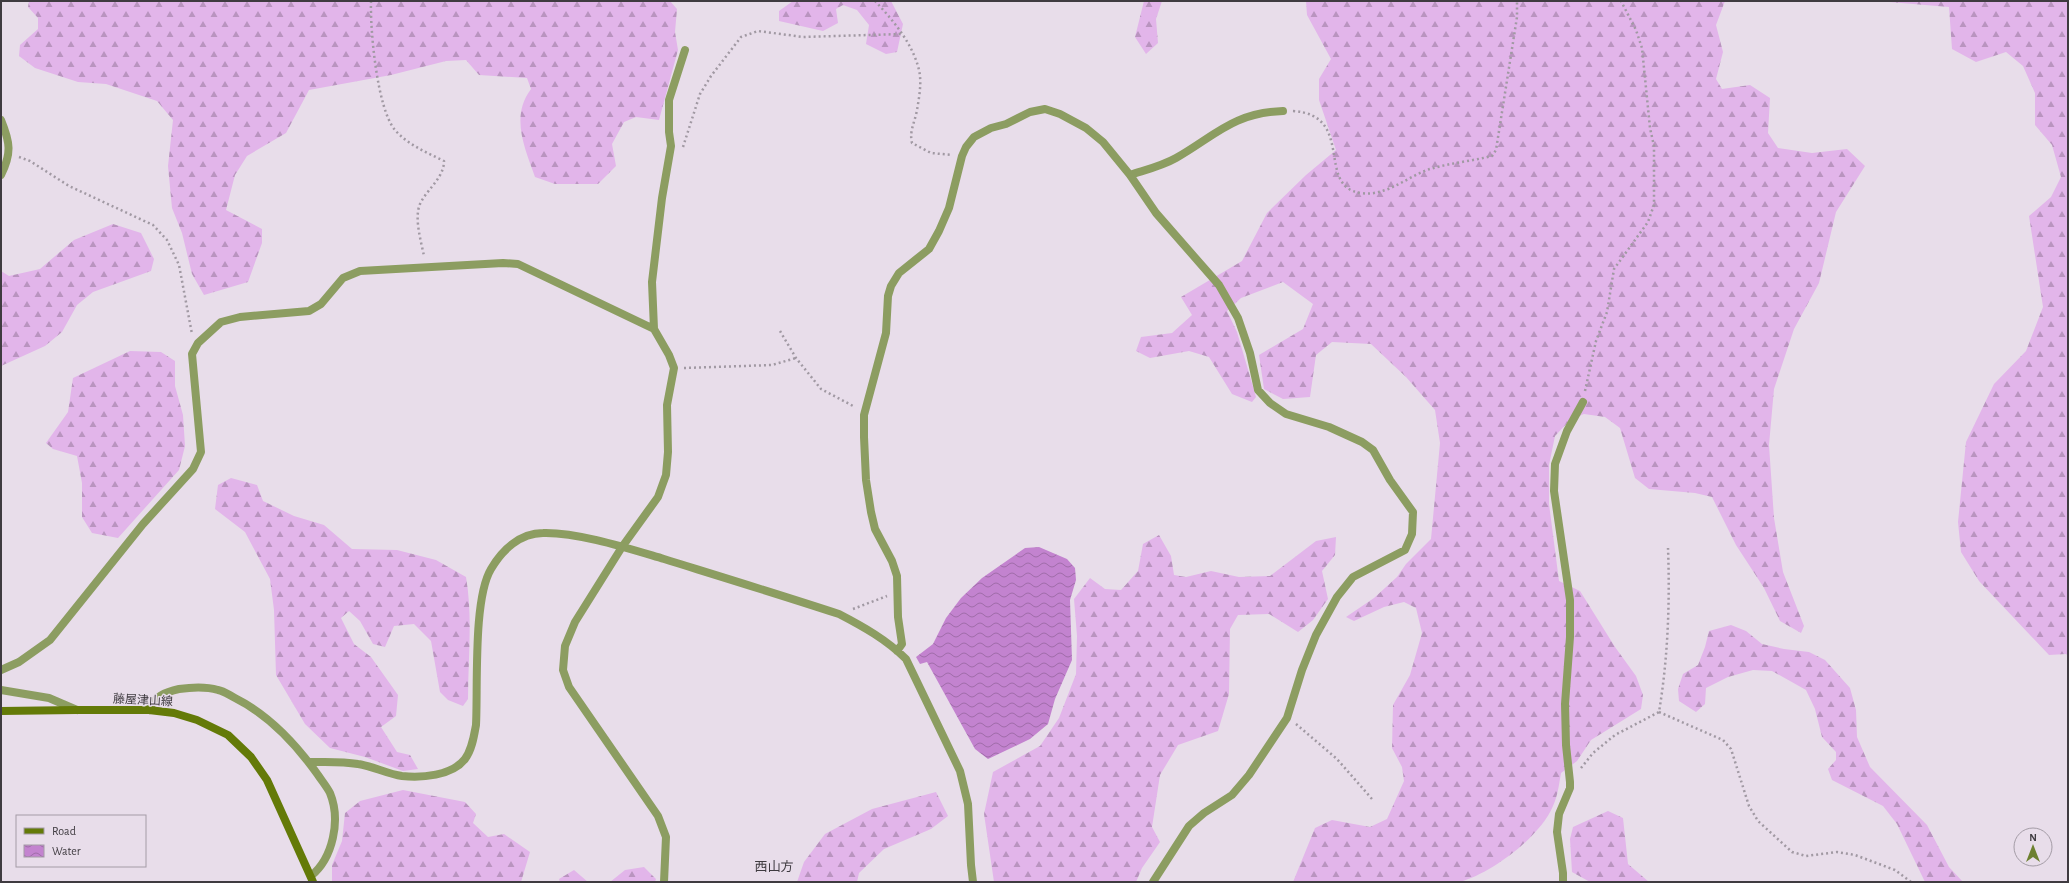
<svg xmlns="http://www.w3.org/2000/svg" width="2069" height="883" font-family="'Alegreya Sans','Noto Sans JP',sans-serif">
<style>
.forest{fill:url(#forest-firs)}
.water{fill:url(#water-waves)}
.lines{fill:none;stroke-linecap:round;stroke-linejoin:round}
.path{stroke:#a199a3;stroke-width:2.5;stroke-dasharray:2 3;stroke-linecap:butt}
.street{stroke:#8c9d61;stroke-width:8}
.secondary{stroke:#647a08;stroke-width:8}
.labels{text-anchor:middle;stroke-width:3;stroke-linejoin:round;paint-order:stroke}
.street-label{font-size:12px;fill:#3f3b40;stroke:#e8ddea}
.neighbourhood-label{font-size:13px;fill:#3f3b40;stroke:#e8ddea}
</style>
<defs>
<pattern id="forest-firs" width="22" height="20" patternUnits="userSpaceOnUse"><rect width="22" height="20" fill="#e2b5ea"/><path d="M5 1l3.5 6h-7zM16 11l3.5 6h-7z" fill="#b994bf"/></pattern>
<pattern id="water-waves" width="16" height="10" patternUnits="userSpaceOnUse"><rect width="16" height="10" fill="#c383cf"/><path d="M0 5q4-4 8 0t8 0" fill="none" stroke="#a06ca9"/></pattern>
</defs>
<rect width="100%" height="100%" fill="#e8ddea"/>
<path class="forest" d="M29,1H670L677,9L675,32L678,50L659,120L636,117L624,122L612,144L616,166L598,184H555L535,177C525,148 510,117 531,89L527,78L479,75L466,60L446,61L391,75L309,90L286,133L247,156L235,175L226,210L262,229V243L248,282L204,295L192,274L182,233L172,208L168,166L173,120L157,101L106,84L78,82L35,68L19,56L20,45L38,29V18L28,7Z
M793,1H891L903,24L897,52L886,54L866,44L869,25L857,10L843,5L836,9L838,23L823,31L779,21V11Z
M1144,1H1162L1156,19L1158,43L1146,54L1135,37Z
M1306,1H1725L1716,25L1723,52L1716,79L1722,89L1750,85L1770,98L1768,133L1778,148L1812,153L1847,149L1865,166L1836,212L1819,283L1794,329L1774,389L1769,445L1774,518L1783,572L1804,626L1801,633L1780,621L1764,588L1736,545L1712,497L1695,493L1649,489L1635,478L1620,428L1605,417L1584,414L1571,419L1555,436L1549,465V504L1559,581L1580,591L1615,647L1636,676L1643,695L1641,709L1591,740L1577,761L1561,773C1559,784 1558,795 1553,806C1540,837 1492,873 1460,882H1293L1315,828L1332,820L1370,827L1387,819L1404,781L1402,767L1392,748L1393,705L1410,675L1422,633L1416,608L1404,602L1384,607L1354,621L1346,617L1374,598L1397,577L1406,564L1431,539L1440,443L1435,410L1406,377L1371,344L1332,342L1316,355L1310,397L1283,399L1264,389L1259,355L1303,329L1313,304L1283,282L1241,298L1227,311L1237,332L1256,397L1252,402L1232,394L1209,357L1189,351L1150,358L1136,351L1141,337L1172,333L1192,315L1181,297L1242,261L1267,213L1306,175L1336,150L1319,100V79L1331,59L1307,15Z
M1877,1H2068V656L2066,654L2049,655L1979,581L1961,552L1958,522L1966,442L1994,384L2026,351L2043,307L2029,216L2051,197L2061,177L2052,145L2035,125V93L2023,66L2006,52L1976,62L1952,49L1949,7Z
M113,224L141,233L154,259L151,271L93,292L77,305L62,332L45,346L1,366V271L9,276L40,269L74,240Z
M130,351L161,352L175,361V386L183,415L185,446L179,470L118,538L92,533L82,517V483L77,456L53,449L46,443L68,412L73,378Z
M231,478L257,485L263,501L294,516L324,525L352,549L397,550L436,560L466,577C473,617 468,659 468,699L463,706L448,700L440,692L431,641L414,624L394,626L385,647L373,644L360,621L349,611L341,618L354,644L371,657L398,695L396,716L381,727L397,752L410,755L418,769L403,771L365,757L330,748L305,724L276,675L274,610L270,579L245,532L215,509L218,485Z
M1159,535L1171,556L1174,575L1186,577L1211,571L1239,577L1270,576L1316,541L1336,537L1335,555L1322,571L1328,599L1313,620L1298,632L1269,614L1238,615L1230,629L1229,694L1218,731L1178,745L1160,775L1152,827L1160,842L1142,868L1136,882H994L984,814L993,772L1040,746L1059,718L1076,674L1077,636L1074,599L1090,578L1105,589L1121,590L1138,571L1143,544Z
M1731,625L1746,631L1762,644L1784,649L1809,652L1825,660L1850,688L1856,710L1857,737L1870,767L1927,825L1949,867L1963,882H1925L1897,824L1883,806L1832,780L1828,769L1836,760V752L1822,737L1815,709L1806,690L1772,671L1753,670L1728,677L1706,688L1705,704L1696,712L1679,701L1678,689L1683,674L1698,665L1705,647L1709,631Z
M403,790L465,802L476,814L473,823L488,837L504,834L530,852L521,882H332V865L342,841L345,813L360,801Z
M936,792L948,816L931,829L884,849L859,873L857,882H797L804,862L825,834L872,809Z
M1608,811L1623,818L1628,864L1649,882H1590L1572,872L1570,839L1573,827Z
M644,867L656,879L655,882H610L625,870Z
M574,870L588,882H560L559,879Z"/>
<path class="water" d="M1039,547L1067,559L1075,568L1076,580L1070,600L1072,660L1055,699L1048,724L1030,739L988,759L975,749L927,662L920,664L916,657L933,644L946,618L961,598L982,578L1025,548Z"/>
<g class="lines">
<path class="path" d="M371,1C370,29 377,109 395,130C408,145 426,152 444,161C444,178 427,189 420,204C414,218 421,241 424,256
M875,1C893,20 913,44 919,70C922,83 919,98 917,110C915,122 909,131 912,143L931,153L952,155
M1293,111C1356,115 1315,187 1361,193C1386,197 1408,176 1430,169C1450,163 1472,161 1492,156L1496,150L1517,17V1
M683,147L700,94L711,76L741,37L758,31L803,37L902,34
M19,157L30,161L69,186L153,225L167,240L179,265L192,334
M780,331L796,358L821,389L855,407
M684,368L772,365L796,358
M1585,391L1596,341L1607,312L1614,269L1648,222L1654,205V146L1650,128L1642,48L1636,30L1621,1
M853,609L887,596
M1659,712L1723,740L1731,749L1749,806L1758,821L1792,852L1806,856L1837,852L1855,855L1895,870L1911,882
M1296,724L1337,759L1372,799
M1581,768L1593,753L1615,735L1659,712C1668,658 1670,602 1668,548"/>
<path class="street" d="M1,120C10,142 12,153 1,175
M1130,175C1145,170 1162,166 1176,158C1216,135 1233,113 1283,111
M897,651L902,644L898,617L897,576L892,561L875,529L871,512L866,480L864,437V415L886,333L888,296L891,286L899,273L929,249L939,231L949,208L962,156L966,147L974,137L991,128L1006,124L1030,112L1045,109L1060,114L1086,128L1103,142L1130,175L1156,213L1219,285L1238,318L1250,353L1258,390L1270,403L1286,414L1329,427L1362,442L1373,450L1390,480L1413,512L1412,534L1405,550L1353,577L1337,597L1316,635L1302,670L1287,718L1249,775L1232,795L1204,813L1189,826L1153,882
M1,670L19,662L50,640L143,524L193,469L201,452L192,354L198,343L221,322L240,317L309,311L321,304L343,278L360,271L503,263L518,264L654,329
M1,690L49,698L77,710
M149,710C154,697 165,692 179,689C192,687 205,686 218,690C224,691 229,695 235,698C269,715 296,744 318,775C322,781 327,787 330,793C341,820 333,858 311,876
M309,762C326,762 341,761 358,764C373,766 387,774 402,776C421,778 452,776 465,759C472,750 474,736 476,725C478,687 473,599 491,569C502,550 520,533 543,533C578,532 630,549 664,559C722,577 781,595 839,614C864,627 887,640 906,659L960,771L968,804L971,865L973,882
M664,882L666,837L658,816L569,687L563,670L565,646L575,622L622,547L658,497L666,475L668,452L667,405L674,368L669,355L654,329L652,282L662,198L671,146L669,132V100L685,50
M1563,882V873L1557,832L1559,814L1570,788V782L1566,745L1565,704L1570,637V600L1554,491L1555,464L1567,431L1583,402"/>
<path class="secondary" d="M1,711L77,710H149L174,713L197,720L228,735L251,757L267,780L313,882"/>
</g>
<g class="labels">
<g class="street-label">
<text transform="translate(143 700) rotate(3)" y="4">藤屋津山線</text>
</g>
<g class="neighbourhood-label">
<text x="774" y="871">西山方</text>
</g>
</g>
<rect width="2069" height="883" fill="none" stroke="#3f3b40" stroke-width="4"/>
<rect x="16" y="815" width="130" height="52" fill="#e8ddea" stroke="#a49ca6"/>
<rect x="24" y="828" width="20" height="6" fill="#647a08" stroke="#a49ca6"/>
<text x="52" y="835" font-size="12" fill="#3f3b40">Road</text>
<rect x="24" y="845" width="20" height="12" fill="url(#water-waves)" stroke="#a49ca6"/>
<text x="52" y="855" font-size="12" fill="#3f3b40">Water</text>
<g transform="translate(2033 847)"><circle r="19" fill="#e8ddea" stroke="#a49ca6"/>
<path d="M0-3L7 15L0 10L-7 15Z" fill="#6d8030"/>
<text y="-6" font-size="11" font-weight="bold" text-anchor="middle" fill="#3f3b40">N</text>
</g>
</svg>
